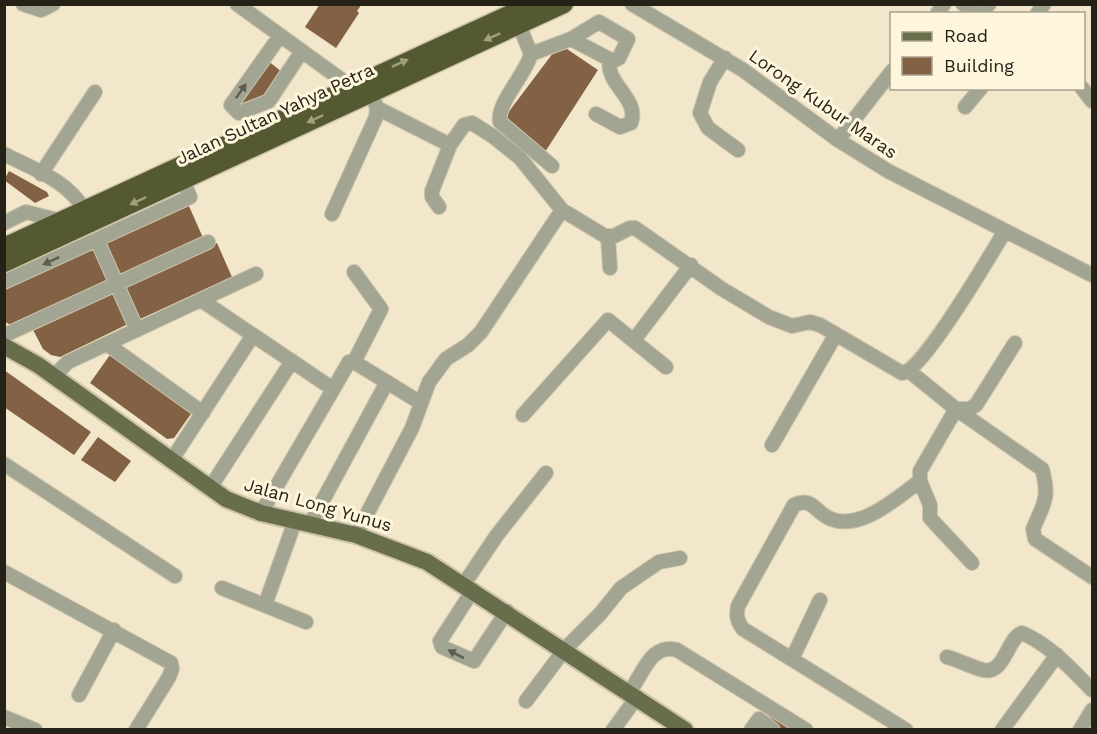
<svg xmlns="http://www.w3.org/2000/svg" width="1097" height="734" font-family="'Work Sans',sans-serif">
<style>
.building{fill:#826144}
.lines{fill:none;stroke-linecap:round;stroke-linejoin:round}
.minor-casing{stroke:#cdc3aa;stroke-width:16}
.major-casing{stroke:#cdc3aa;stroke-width:20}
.highway-casing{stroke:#cdc3aa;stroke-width:21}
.minor{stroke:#a2a592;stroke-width:14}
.major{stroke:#686d4b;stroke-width:16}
.highway{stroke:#545931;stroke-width:18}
.oneway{fill:#a09f7e}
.oneway2{fill:#5e5c4e}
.labels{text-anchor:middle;stroke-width:6;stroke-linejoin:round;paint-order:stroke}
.street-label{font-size:18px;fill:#262117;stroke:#fef5dd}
</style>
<rect width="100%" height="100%" fill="#f2e7ca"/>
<path class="building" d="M320,4H362L357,11L359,13L336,48L305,27Z
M567,49L598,70L545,152L501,122L553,53Z
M267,60L282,72L264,98L240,109L235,106Z
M9,171L47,192L49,196L35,203L4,180Z
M188,204L204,240L118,278L103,243Z
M217,243L232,277L138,320L123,286Z
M93,246L109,282L11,325L5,322L4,286Z
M112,290L128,324L60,357L51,355L43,349L32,328Z
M112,352L193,411L174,438L167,439L90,383Z
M4,370L91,432L74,455L4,407Z
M98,437L131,461L115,482L81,460Z
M771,713L794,730H759Z"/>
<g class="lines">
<g class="minor-casing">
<path id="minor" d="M23,4L41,10L53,4
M237,4L350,86
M632,4L743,70L838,140L888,171L1092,275
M963,4L976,14
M937,14L944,4
M982,14L989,4
M1037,14L1044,4
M519,25L531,54C526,74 496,104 500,122L552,166
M280,36L231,105L239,113L269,101L302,51
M531,54L571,39L599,22L628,39L619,58L613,61L571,39
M725,58L710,82L700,113L708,128L738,150
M1082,88L1092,101
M965,107L981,88
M377,108L450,145
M596,114L620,127L631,123C640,98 604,84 610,59
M838,140L892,71
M4,154C33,169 69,181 84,210
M41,174L95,92
M439,207L432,197V191L450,145L464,125L472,123L494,137L520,158L562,210L605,236H614L630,228H635L722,289L769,317L792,326L810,322L820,325L902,373C922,372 991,254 1005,231
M332,214L376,117L377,108L371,93
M4,223L26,212L61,221
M608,237L610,268
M97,240L137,330
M354,272L381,309L354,362
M4,282L190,197L183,180
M201,300L333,389
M5,335L208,242
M634,340L691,265
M107,344L203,413
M909,371L956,409L1042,469C1050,498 1044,503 1033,529L1035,539L1092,577
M53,377L68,362L256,274
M956,409L920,471V481L930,505V518L972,563
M956,409H969L976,405L1015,343
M523,415L608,320L666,367
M772,445L836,334
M171,461L253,335
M4,464L175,576
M210,488L292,361
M261,513L349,362H354L421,403
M310,524L387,382
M356,535L412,428L429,382L446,359L468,345L481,332L562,210
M4,572L171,663L172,669L169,677L136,730
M464,584L497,535L546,473
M222,588L306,622
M473,590L440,641L442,647L474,661L507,611
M265,605L295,521
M947,657C959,660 971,667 983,670C1005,675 1007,638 1022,633C1050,645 1070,668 1092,690
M792,659L820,600
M630,691C644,672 651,643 677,650L806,730
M79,695L114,630
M526,701L565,649L600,614L621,588L659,562L680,558
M4,717L35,730
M613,730L637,697
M751,730L759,719L773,730
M906,730L743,629C737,621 736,616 738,606L794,505C813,496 815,513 831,519C861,531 898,497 920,481
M1002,730L1057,655
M1080,730L1092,710"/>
</g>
<g class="major-casing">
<path id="major" d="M4,346L38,365L226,499L261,513L356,535L427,562L685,730"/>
</g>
<g class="highway-casing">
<path id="highway" d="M4,247L532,4
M4,263L564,4"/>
</g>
<use href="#minor" class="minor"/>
<use href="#major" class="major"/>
<use href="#highway" class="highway"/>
</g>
<defs><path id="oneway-solid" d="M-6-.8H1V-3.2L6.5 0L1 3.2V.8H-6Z" transform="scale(1.5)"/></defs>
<g class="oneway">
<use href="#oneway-solid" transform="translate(492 37) rotate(156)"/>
<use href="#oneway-solid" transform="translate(400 63) rotate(-25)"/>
<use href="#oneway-solid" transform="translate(315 119) rotate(155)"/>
<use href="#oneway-solid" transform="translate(138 201) rotate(155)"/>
</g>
<g class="oneway2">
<use href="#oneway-solid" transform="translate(241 91) rotate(-55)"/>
<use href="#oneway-solid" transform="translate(51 261) rotate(155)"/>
<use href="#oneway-solid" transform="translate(456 654) rotate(-153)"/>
</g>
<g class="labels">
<g class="street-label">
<text transform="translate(823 104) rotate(35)" y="6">Lorong Kubur Maras</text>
<text transform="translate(275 114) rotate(-25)" y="6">Jalan Sultan Yahya Petra</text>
<text transform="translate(318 505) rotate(16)" y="6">Jalan Long Yunus</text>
</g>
</g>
<rect width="1097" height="734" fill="none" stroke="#262117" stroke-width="12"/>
<rect x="890" y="12" width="195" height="78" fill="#fef5dd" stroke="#a8a08e" stroke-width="1.5"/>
<rect x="902" y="32" width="30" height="9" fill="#686d4b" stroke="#a8a08e" stroke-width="1.5"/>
<text x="944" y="42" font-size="18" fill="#262117">Road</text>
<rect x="902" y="57" width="30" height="18" fill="#826144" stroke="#a8a08e" stroke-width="1.5"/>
<text x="944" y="72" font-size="18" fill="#262117">Building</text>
</svg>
